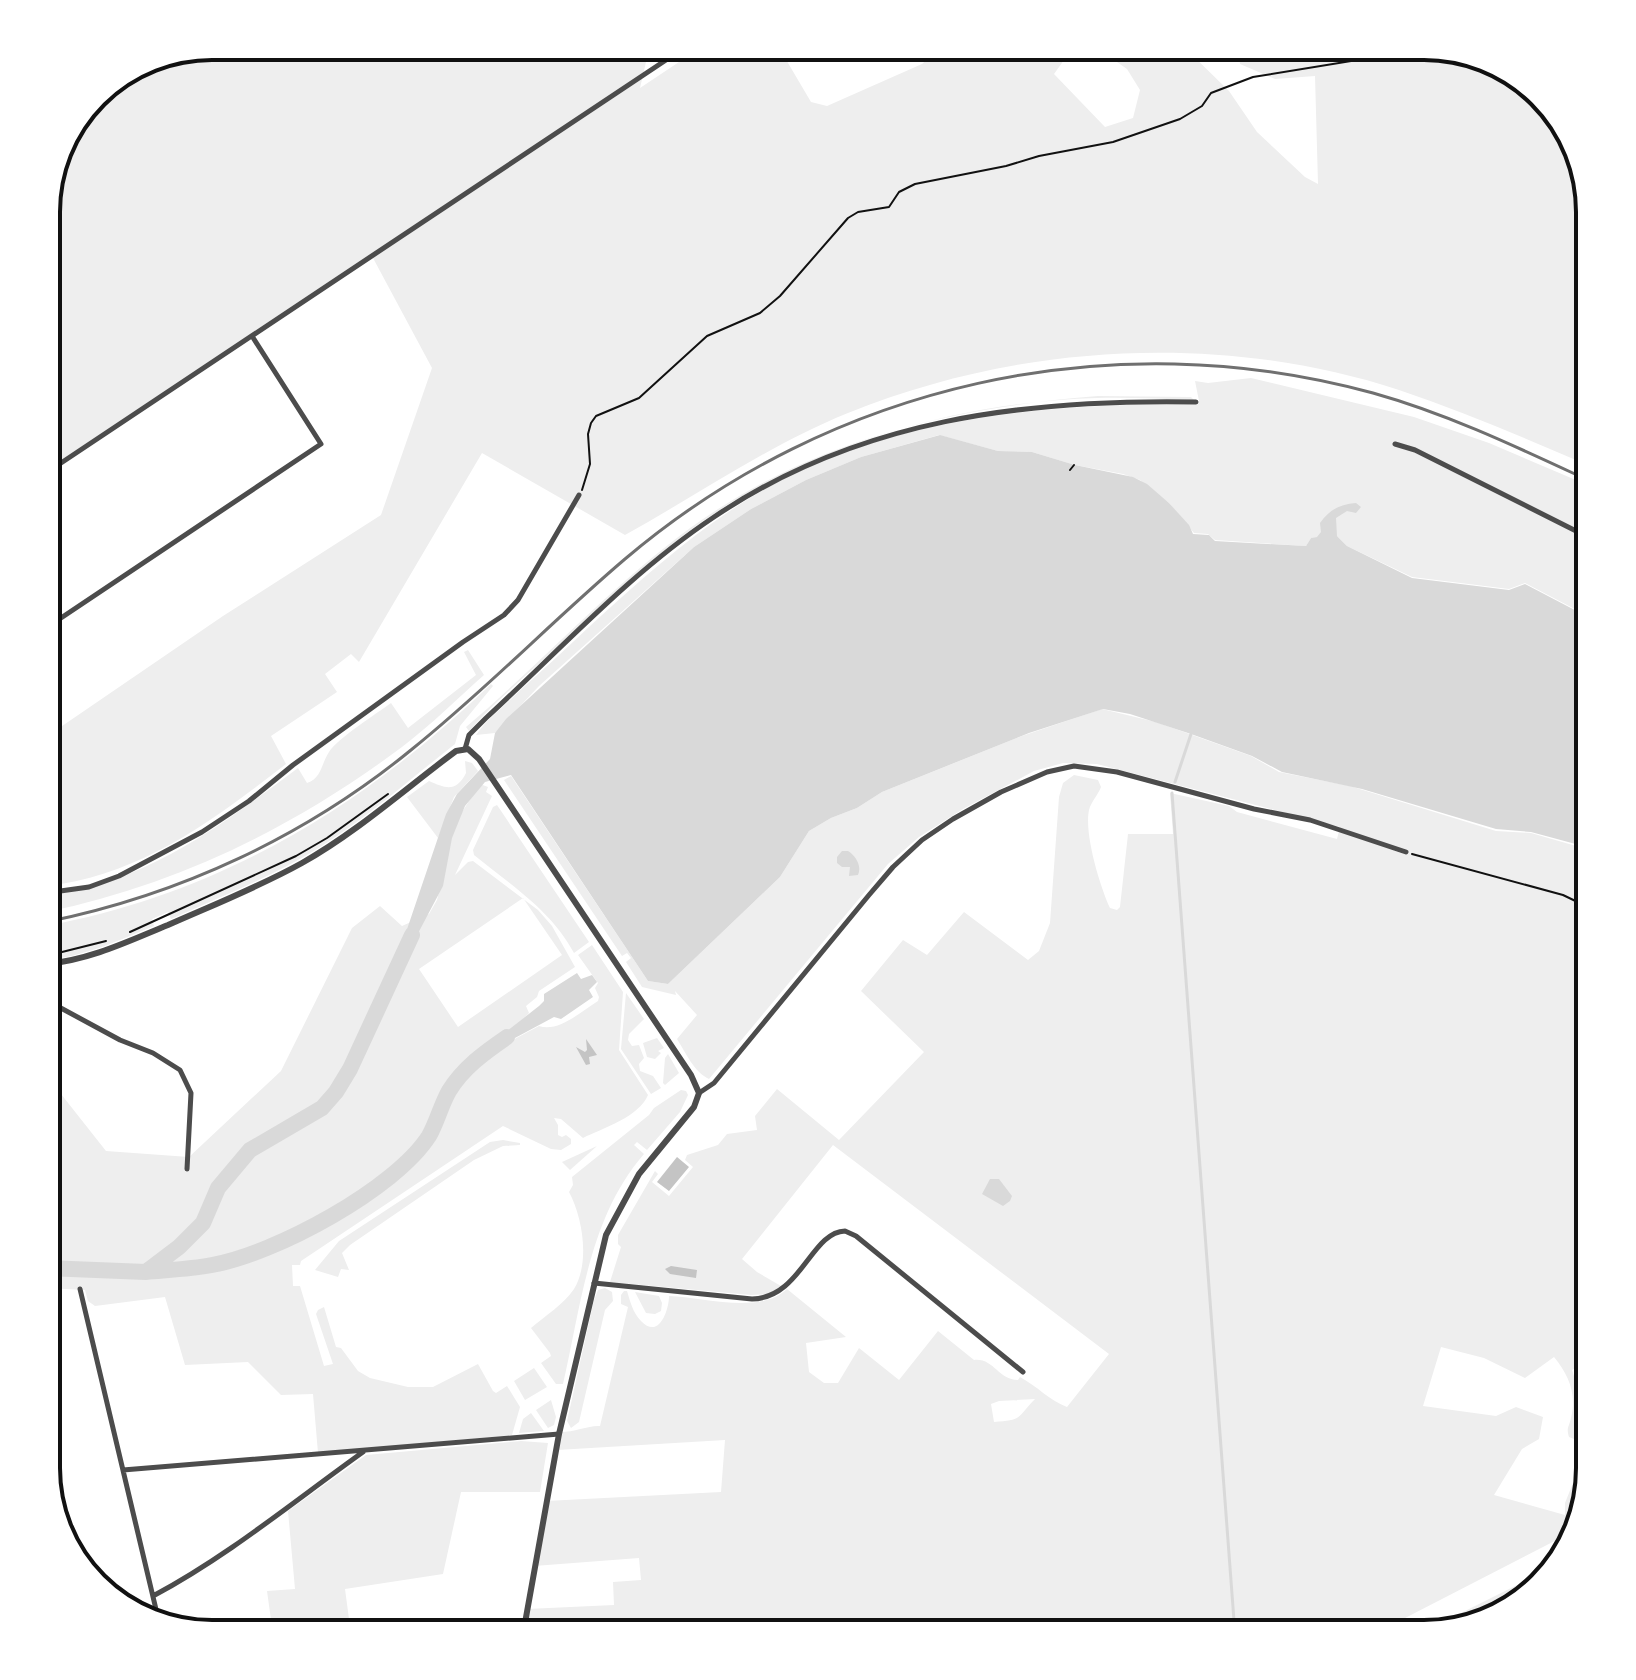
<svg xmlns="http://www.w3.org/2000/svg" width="1636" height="1680" font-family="Jost,sans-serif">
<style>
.green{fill:#eee;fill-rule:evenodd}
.water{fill:#d9d9d9}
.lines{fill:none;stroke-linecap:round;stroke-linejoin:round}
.stream{stroke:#d9d9d9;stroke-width:3}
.river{stroke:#d9d9d9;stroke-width:16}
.building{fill:#c4c4c4}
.path{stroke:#111;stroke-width:2}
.minor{stroke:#4c4c4c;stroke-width:5}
.tertiary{stroke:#4c4c4c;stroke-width:6}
.rail{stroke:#707070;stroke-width:3}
.rim{fill:none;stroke:#111;stroke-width:4}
</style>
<rect width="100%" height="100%" fill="#fff"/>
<path class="green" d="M212,46H670L646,62L640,88L682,60L689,62L685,53H691L696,59L715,46H778L811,102L827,106L922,64L942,46H1074L1054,74L1105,127L1133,118L1140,90L1127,69L1094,46H1183L1229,91L1257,132L1305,177L1318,184L1315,76L1275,79L1240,64L1238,46H1435L1498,63L1549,103L1578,149L1590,211V466C1527,439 1464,412 1399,390C1221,332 1021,343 848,413C769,445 699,494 625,535L482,453L359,662L351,654L325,674L337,692L271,736L286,764C214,820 140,876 46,886V737L223,616L381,515L432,368L373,258L46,475V200L63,138L102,87L149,58Z
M1251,378L1414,417L1489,443L1590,486V617L1525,583L1509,589L1412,577L1347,546L1337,536L1311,538L1306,546L1215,540L1208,534L1194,533L1169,503L1140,480L1123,474L1075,465L1032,452L998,451L939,435L861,457L806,480L751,509L694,547L539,686L495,733L476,735C486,720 501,709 514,696C539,673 565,650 590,626C639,581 688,537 745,501C880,417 1040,404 1195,404L1199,401L1195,381L1208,383Z
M1098,396L1191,397L1194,400C1161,399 1129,397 1097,398C959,402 817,443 703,521C658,552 619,591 579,628C542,662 502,694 469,731L466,727C544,661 619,577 703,519C821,438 957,407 1098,396Z
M468,650L484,675C457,699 431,725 402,747C295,827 177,885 46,912V896C147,882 219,827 298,768L307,783C322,778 321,764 329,752C338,738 376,714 391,703L408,728L476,675L464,652Z
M491,684L493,686L460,726L455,744C410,779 366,819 317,849C271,877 220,897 171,919L168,912L152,919L154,926C120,940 83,957 46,960V926C222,893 364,806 491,684Z
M1102,709L1156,722L1251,756L1279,772L1350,786L1496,831L1531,833L1583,848L1590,853V1286L1579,1291L1590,1325V1358L1572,1370L1578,1389L1576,1410L1590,1412V1468L1576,1530L1374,1634H522L527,1609L614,1605L613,1582L641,1580L639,1558L534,1566L546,1501L721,1492L725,1440L557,1450L561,1432C574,1432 590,1425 600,1426L628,1307L621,1304V1295L624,1291H627C630,1301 633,1313 641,1321C659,1340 669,1310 669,1296C703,1297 760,1315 787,1289L846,1337L806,1343L809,1372L824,1383H838L859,1348L899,1380L938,1331L974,1360C994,1358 998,1380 1018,1380L1020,1377C1037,1386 1050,1401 1067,1407L1109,1354L833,1145L742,1259L757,1272L781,1286L768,1294L751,1295L610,1282L621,1247L618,1244V1235L655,1171L658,1174L652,1182L669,1196L693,1167L685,1160L687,1155L718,1145L727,1134L757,1130L755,1116L777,1089L839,1140L924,1052L861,991L903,940L927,955L964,912L1028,960L1039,951L1050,923L1059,797L1063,783L1074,775L1098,780L1101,787C1098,795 1091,802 1089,810C1084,834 1100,886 1110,908L1117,910L1120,907L1128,834H1173L1170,793L1229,806L1237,812L1337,839L1340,827L1097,764L1063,763L1034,771L963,809L919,837L888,864L709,1079C694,1072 686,1053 677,1039L697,1015L675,991L676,995L642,987L626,962L631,958L627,953L622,956L504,780L511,776L648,981L668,984L780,877L809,831L831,818L857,808L882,792L1022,736ZM1441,1347L1484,1358L1525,1378L1554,1357C1569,1375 1577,1395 1571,1418C1569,1427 1566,1428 1569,1437L1574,1439L1577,1473L1565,1503V1515L1494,1495L1522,1449L1539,1439L1543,1417L1516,1407L1496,1416L1423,1406ZM1035,1399C1016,1418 1024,1420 994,1422L991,1404L999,1401Z
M465,761L472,763L478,771L454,797L438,838L407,797L429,781C445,788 456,793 466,773Z
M480,784L488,787L486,792L492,796L455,875L468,862L473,861L538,910L552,926L575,967L539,991L537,997L526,1006L529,1013L492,1051L539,1026C558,1033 582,1011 598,1001L599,997L595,988L598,983L578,955L592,945L623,992L619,1050L648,1095C639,1117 603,1128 583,1138L561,1119L554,1118L558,1125V1135L562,1137L566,1135L571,1139V1144L561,1150L551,1149L503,1126L301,1261L300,1265H292L293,1286H300L324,1366L333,1364L316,1314L318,1310L324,1307L336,1347L341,1348L358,1371L370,1378L408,1387H433L478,1364L493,1391L496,1393L507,1386L520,1407L512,1435L318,1453L313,1394L281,1395L248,1362L185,1365L165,1297L95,1306L88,1301L85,1290L46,1288V1075L106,1151L189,1157L281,1071L352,928L380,906L402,926L429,914L437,900L455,823ZM523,898L562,955L458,1027L419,969Z
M497,805L589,942L574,953C552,911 511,885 474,855L473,850L493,807Z
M626,993L644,1019L629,1034L628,1040L632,1046L639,1045L644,1058L639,1064L640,1071L653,1076L661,1088L651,1094L621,1049Z
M657,1038L664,1048L658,1051L661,1053L655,1059L647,1057L643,1043Z
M668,1054L679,1073L665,1085L663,1083L665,1058Z
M681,1090L686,1091L688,1095L680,1112L647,1150L637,1142L634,1145L644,1154C589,1217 581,1306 563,1384H556L541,1363L551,1356L550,1353L531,1328C545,1316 564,1304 574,1289C590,1263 583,1218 569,1192L573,1185L572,1177L649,1115L654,1108Z
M503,1140L520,1143V1145L503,1146L474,1160L350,1245L342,1253L349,1270L341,1269L338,1277L315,1270L339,1241L490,1142Z
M597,1146L570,1170L562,1162Z
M605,1288L612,1292L613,1301L605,1310L579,1422L571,1428L567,1421L594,1300L598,1290Z
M635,1292L659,1296L662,1303L661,1311L655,1314L646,1313Z
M534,1368L547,1387L525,1400L514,1381Z
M551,1400L556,1417L554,1425L548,1428L536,1410Z
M531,1413L544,1431L519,1433L523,1419Z
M521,1441L548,1443L540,1492H461L443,1574L345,1589L351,1634H273L267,1591L295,1589L288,1511L366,1455Z
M1553,1567L1533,1593L1487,1622L1419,1634Z"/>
<path class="water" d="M940,435L998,451L1032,452L1075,465L1133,477L1147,484L1169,503L1189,525L1193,534L1209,535L1215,541L1306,546L1311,538L1317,537L1321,532L1320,523C1329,510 1340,504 1356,503L1361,507L1356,513L1347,511L1336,518L1337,536L1347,546L1412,578L1509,590L1525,584L1590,618V851L1583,846L1531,832L1496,829L1362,789L1282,772L1252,756L1191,734L1130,714L1103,709L1029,733L882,792L857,808L831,818L809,831L780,877L668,984L648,981L511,775L485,782L465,806L452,838L443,886L406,956L399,953L446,814L457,794L490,759L495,733L506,719L694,547L751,509L806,480L861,457Z
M842,851H848C856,856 862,866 858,875L849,876L850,867H842L837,863V857Z
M577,973L581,979L592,975L597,982L589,990L593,997L561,1019L554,1017L491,1051L488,1046L539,1006L544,1001V994Z
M990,1179H999L1012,1196L1010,1201L1003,1206L982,1194Z"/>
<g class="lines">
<path class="stream" d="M1175,782L1191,734
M1172,793L1235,1634"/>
<path class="river" d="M46,1268L146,1272L179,1247L203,1223L218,1188L250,1150L322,1108L336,1092L350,1069L412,935
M146,1272C168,1270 191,1269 212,1265C275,1254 395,1189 429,1136C437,1122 441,1105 449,1091C463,1068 485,1052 507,1037"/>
</g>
<path class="building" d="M586,1039L597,1055L589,1057L590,1064L586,1065L576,1047L585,1052L587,1050Z
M677,1157L689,1167L669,1191L657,1182Z
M671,1266L697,1270L696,1278L670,1274L665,1269Z"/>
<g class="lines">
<path class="path" d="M1070,470L1074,465
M582,490L590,464L588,434L591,423L596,416L639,398L707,336L760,313L780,296L848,218L858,212L889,207L899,192L915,184L1006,166L1039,156L1113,142L1180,119L1202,106L1211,93L1253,77L1437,47
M1412,854L1563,895L1590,908
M130,932L296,856L327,838L388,794
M50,955L106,941"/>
<path class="minor" d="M1395,444L1415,450L1590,538
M46,473L687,46
M46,628L321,444L252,336
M465,749L469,735L486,718C560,650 630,573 714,517C859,419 1025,399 1196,402
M46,893L89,887L119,876L202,832L249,801L293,765L463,642L504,615L518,600L579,495
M46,1000L120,1040L153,1053L180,1070L191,1093L187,1169
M699,1093L714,1083L869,895L893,867L922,840L953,819L1001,792L1047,772L1074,766L1117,772L1254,809L1310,820L1406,852
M594,1283L752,1299C801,1298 811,1232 845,1231L856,1236L1023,1372
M80,1289L159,1622
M123,1470L559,1434
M153,1596C228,1556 293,1502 363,1452"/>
<path class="tertiary" d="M46,964C90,960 129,941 168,925C213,905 259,887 302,863C357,832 405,789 456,751L468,749L479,759L691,1075L699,1093L694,1107L639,1174L606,1235L559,1434L523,1634"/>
<path class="rail" d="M46,922C180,895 306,836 411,750C486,690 552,621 625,559C831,384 1111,321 1373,393C1448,414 1519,448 1590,481"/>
</g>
<path d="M0 0H1636V1680H0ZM212 60H1424A152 152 0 0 1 1576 212V1468A152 152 0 0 1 1424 1620H212A152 152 0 0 1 60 1468V212A152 152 0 0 1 212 60Z" fill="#fff" fill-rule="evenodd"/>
<path class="rim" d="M212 60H1424A152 152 0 0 1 1576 212V1468A152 152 0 0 1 1424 1620H212A152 152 0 0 1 60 1468V212A152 152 0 0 1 212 60Z"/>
</svg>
